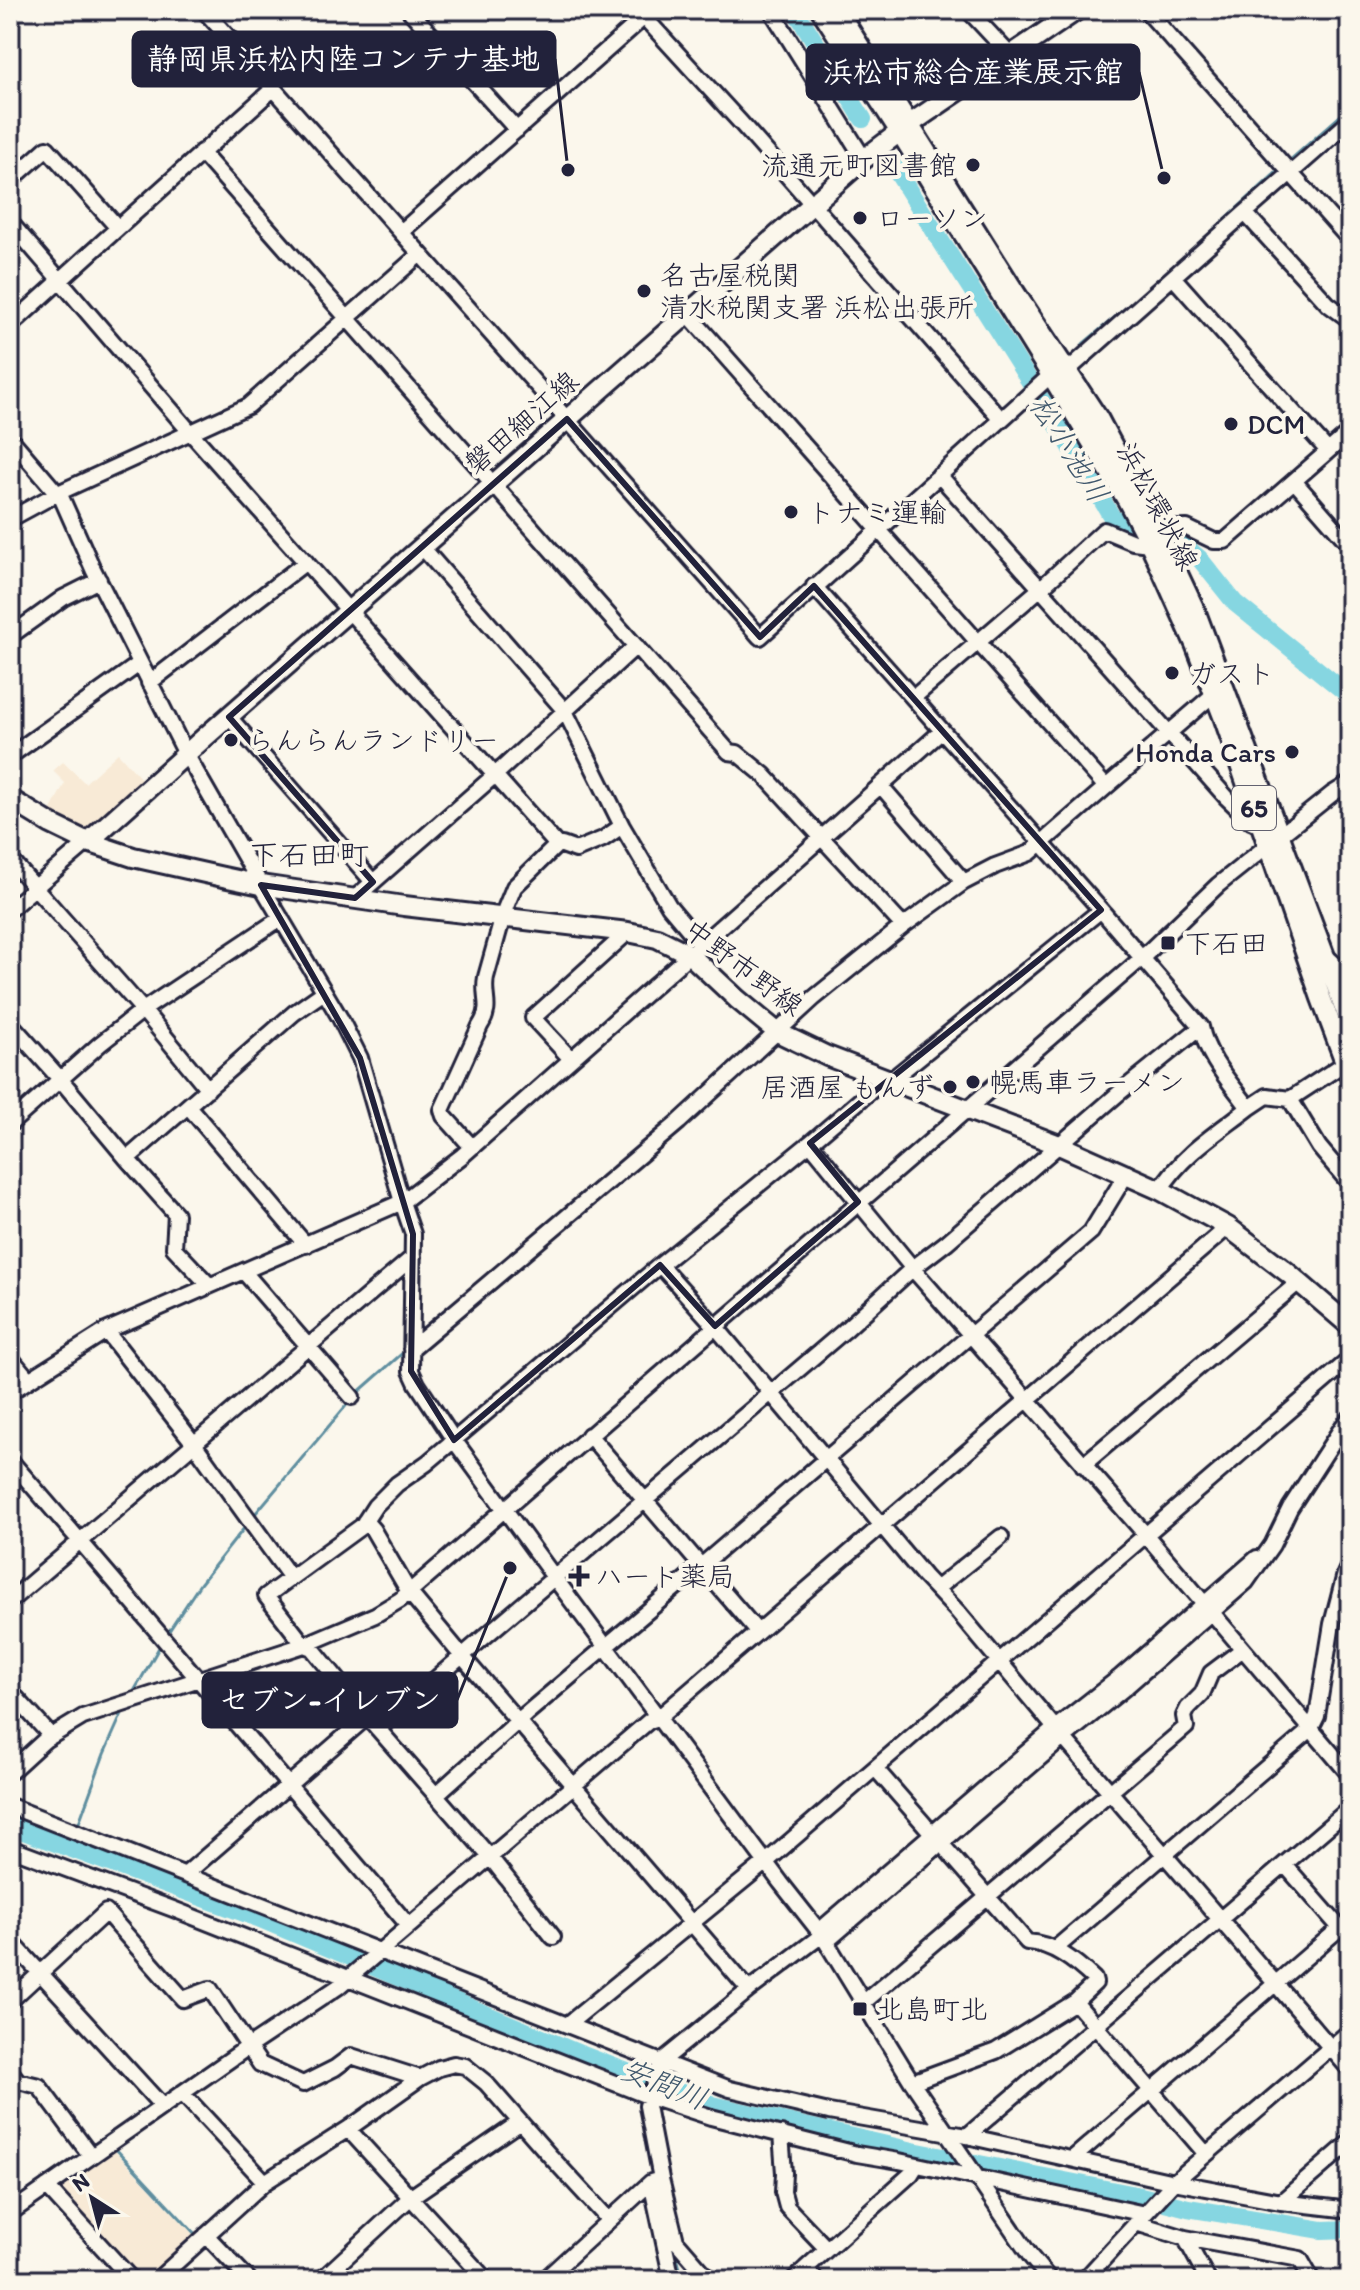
<svg xmlns="http://www.w3.org/2000/svg" width="1360" height="2290" font-family="Itim,'Klee One',sans-serif">
<style>
.built{fill:#f8ead6}
.lines{fill:none;stroke-linecap:round;stroke-linejoin:round}
.stream{stroke:#5e8e9f;stroke-width:3}
.river{stroke:#86d6e1;stroke-width:18}
.minor-casing{stroke:#22223b;stroke-width:20}
.major-casing{stroke:#22223b;stroke-width:24}
.minor{stroke:#fbf7ec;stroke-width:14}
.major{stroke:#fbf7ec;stroke-width:18}
.marked{fill:none;stroke:#22223b;stroke-width:6;stroke-linejoin:round}
.poi-dot{fill:#22223b;stroke:#fbf7ec;stroke-width:3}
.labels{text-anchor:middle;stroke-width:8;stroke-linejoin:round;paint-order:stroke}
.shield{fill:#fbf7ec;stroke:#636270;stroke-width:2}
.shield-label{font-size:26px;font-weight:bold;fill:#22223b}
.poi-label{font-size:28px;fill:#22223b;stroke:#fbf7ec;text-anchor:start}
.street-label{font-size:28px;fill:#22223b;stroke:#fbf7ec}
.water-label{font-size:30px;font-style:italic;fill:#40586d;stroke:#fbf7ec}
.neighbourhood-label{font-size:30px;fill:#22223b;stroke:#fbf7ec}
.leader{fill:none;stroke:#22223b;stroke-width:3}
.callout-dot{fill:#22223b;stroke:#fbf7ec;stroke-width:3}
.callout{fill:#22223b;stroke:#22223b;stroke-width:3}
.callout-label{font-size:30px;text-anchor:middle;font-weight:bold;fill:#fff}
</style>
<rect width="100%" height="100%" fill="#fbf7ec"/>
<filter id="ink" filterUnits="userSpaceOnUse"><feTurbulence type="fractalNoise" baseFrequency=".0125" numOctaves="2"/><feDisplacementMap in="SourceGraphic" scale="16" xChannelSelector="R" yChannelSelector="G"/><feConvolveMatrix kernelMatrix="1 2 1 2 8 2 1 2 1" color-interpolation-filters="sRGB"/></filter>
<g filter="url(#ink)">
<path class="built" d="M118,753L143,781L91,829L79,831L48,815L65,783L53,771L63,762L85,783Z
M113,2149L195,2236L146,2280H136L54,2190Z"/>
<g class="lines">
<path class="stream" d="M1289,161L1350,107
M1083,344L1152,286L1280,169
M355,1395L405,1351
M255,1514L350,1401
M167,1634L200,1584L245,1527
M133,1693L161,1644
M77,1828L104,1754L124,1709
M70,1847L75,1836
M629,2073L633,2084
M638,2099L644,2127
M118,2129L152,2103
M114,2147L197,2236L196,2238
M675,2250L683,2280"/>
<path class="river" d="M795,10L863,119
M892,164L1065,437L1113,519L1186,547L1199,558L1235,603L1350,696
M10,1826L258,1918L580,2054L713,2105L913,2151L1141,2196L1188,2208L1322,2230L1350,2229"/>
<g class="minor-casing">
<path id="minor" d="M204,10L760,637L1051,375
M409,10L517,130
M771,10L864,159
M968,10L1011,56
M1146,10L1350,240
M644,17L741,123L1001,419
M1350,121L1245,213L1328,304L1350,320
M201,152L729,752L737,753L764,775L903,926L964,882L995,866L1030,853L1106,787L688,314
M10,181L47,148L118,228L274,88
M10,222L191,433L557,845L514,887L505,909L486,977C482,998 493,1006 480,1026L442,1110L444,1116L472,1147
M401,232L652,10
M1173,277L1328,451
M10,326L118,228
M1067,371L1245,213
M10,438L62,499L93,569L186,754L261,885L340,1018L360,1058L402,1202L413,1234L411,1371L417,1384L454,1440L554,1577L781,1883L822,1935L912,2082L1031,2257L1050,2280
M939,475L1227,798L1251,821L1260,825
M1295,482L1350,545
M10,519L58,493L248,406L420,254
M1157,529L1187,528L1214,541H1225L1350,432
M422,547L565,711L622,826L669,906L700,943
M10,636L63,598L99,580
M149,683L306,562
M913,698L1041,588L1104,530L1133,542L1150,544
M229,717L373,882
M10,756L139,664
M881,786L964,882
M1106,787L1214,694
M557,845H562L576,850L603,839L622,826
M10,859L143,1010L208,1089
M355,898L495,775L636,646
M10,909L88,842
M1327,957L1350,978
M10,1023L61,1080L127,1159L294,1013L324,992
M571,1059L533,1018L628,932
M1290,1099L1319,1147L1350,1184
M188,1106L306,1245
M1249,1108L1267,1096L1290,1099L1345,1063
M10,1124L100,1044L143,1010L281,918
M810,1143L919,1276L1146,1535L1350,1775
M127,1159L176,1214L174,1248L209,1285
M1160,1190C1182,1154 1217,1133 1249,1108C1231,1083 1207,1058 1201,1027
M660,1265L715,1326L924,1576L958,1612L1055,1728L1350,2070
M244,1272L352,1397
M106,1331L195,1445L291,1578
M411,1349L679,1122L814,998L903,926
M10,1357L29,1380
M10,1392L106,1331L402,1202L462,1156L942,731
M10,1460L80,1541L413,1257
M1083,1465L1299,1282
M365,1521L373,1530L409,1592L462,1656L844,1331L913,1268L947,1242L1119,1093L1201,1027L1101,910L814,586
M937,1588L1001,1537
M10,1601L80,1541L409,1926
M757,1631L701,1566L1091,1232L1127,1173
M10,1691L51,1736
M378,1729L462,1656L749,1990
M875,1768L1350,1359
M10,1772L45,1740L83,1717L304,1645L375,1615L400,1600L1142,958L1218,885L1332,794L1350,783
M437,1794L526,1714L701,1566L589,1435
M10,1806L730,2089L829,2112L967,2136L1174,2182L1281,2202L1350,2210
M10,1848L173,1909L650,2097L711,2117L857,2154L899,2161L1145,2214
M186,1874L368,1716
M819,1931L1055,1728L1120,1677L1257,1558
M553,1937L490,1857L378,1729L312,1648L304,1645L266,1596L362,1526L375,1506L397,1484L427,1463L660,1265L810,1143L886,1078L896,1076L1101,910
M10,1940L162,2106
M826,1942L1063,1738L1127,1686L1246,1582L1272,1545L1290,1508L1343,1426L1350,1418
M1055,1949L1310,1730L1317,1716L1332,1624L1345,1574L1350,1563
M10,2001L106,1912L183,1999L210,1989L260,2064L303,2084L335,2068L351,2056L420,2078
M863,2003L1186,1727L1184,1716L1188,1708L1202,1694L1211,1673L1243,1649
M567,2025L766,1862L875,1768L1027,1942C1053,1943 1076,1962 1094,1979L1095,1983L1075,2002L1206,2154
M10,2071L18,2081L39,2086L91,2156
M912,2082L996,2051L1075,2002
M182,2093L265,2182
M348,2129L486,2280
M781,2134L784,2173L783,2192L787,2207L827,2249
M967,2136L1350,1808
M1072,2159L1340,1928L1285,1865
M661,2179L676,2241L710,2280
M47,2187L132,2280
M1281,2202L1350,2142
M10,2213L248,2047L338,1987L649,1721L658,1718L1228,1227
M1136,2223L1185,2238L1300,2259L1312,2280
M206,2235L249,2280
M1185,2238L1208,2280
M157,2280L265,2182L348,2129L420,2078L439,2068L454,2064L465,2066L486,2083L551,2157L609,2220
M321,2280L411,2197L520,2122
M544,2280L651,2182
M672,2280L651,2182L661,2179L647,2106L662,2061L749,1990L822,1935
M793,2280L806,2268
M816,2280L806,2268L911,2174L916,2166
M1084,2280L1174,2182L1350,2031"/>
</g>
<g class="major-casing">
<path id="major" d="M821,10L900,132L1054,380L1127,500L1150,544L1195,644L1224,719L1321,998L1350,1075
M837,10L1016,294L1098,418L1157,529L1195,610L1350,1023
M10,799L51,824L88,842L133,857L223,877L261,885L404,906L628,932L657,938L689,954L737,999L777,1032L827,1056L1059,1145L1160,1190L1228,1227L1287,1272L1350,1326
M88,842L204,738L864,159L910,124L1077,10"/>
</g>
<use href="#minor" class="minor"/>
<use href="#major" class="major"/>
</g>
</g>
<path class="marked" d="M567,419L760,637L814,586L1101,910L810,1143L858,1202L715,1326L660,1265L454,1440L411,1371L413,1234L360,1058L261,885L355,898L373,882L229,717Z"/>
<g class="poi-dot">
<circle cx="973" cy="165" r="8"/>
<circle cx="860" cy="218" r="8"/>
<circle cx="644" cy="291" r="8"/>
<circle cx="1231" cy="424" r="8"/>
<circle cx="791" cy="512" r="8"/>
<circle cx="1172" cy="673" r="8"/>
<circle cx="231" cy="740" r="8"/>
<circle cx="1292" cy="752" r="8"/>
<rect x="1160" y="935" width="16" height="16" rx="4"/>
<circle cx="973" cy="1082" r="8"/>
<circle cx="950" cy="1087" r="8"/>
<path d="M575 1564h8v8h8v8h-8v8h-8v-8h-8v-8h8z"/>
<rect x="852" y="2001" width="16" height="16" rx="4"/>
</g>
<g class="labels">
<rect class="shield" x="1232" y="786" width="44" height="44" rx="6"/>
<g class="shield-label">
<text x="1254" y="817">65</text>
</g>
<g class="poi-label">
<text x="957" y="175" text-anchor="end">流通元町図書館</text>
<text x="876" y="228">ローソン</text>
<text x="660" y="285">名古屋税関<tspan x="660" dy="32">清水税関支署 浜松出張所</tspan></text>
<text x="1247" y="434">DCM</text>
<text x="807" y="522">トナミ運輸</text>
<text x="1188" y="683">ガスト</text>
<text x="247" y="750">らんらんランドリー</text>
<text x="1276" y="762" text-anchor="end">Honda Cars</text>
<text x="1184" y="953">下石田</text>
<text x="989" y="1092">幌馬車ラーメン</text>
<text x="934" y="1097" text-anchor="end">居酒屋 もんず</text>
<text x="595" y="1586">ハート薬局</text>
<text x="876" y="2019">北島町北</text>
</g>
<g class="street-label">
<text transform="translate(521 422) rotate(-41)" y="10">磐田細江線</text>
<text transform="translate(1158 506) rotate(62)" y="10">浜松環状線</text>
<text transform="translate(744 967) rotate(37)" y="10">中野市野線</text>
</g>
<g class="water-label">
<text transform="translate(1069 449) rotate(58)" y="10">松小池川</text>
<text transform="translate(664 2084) rotate(22)" y="10">安間川</text>
</g>
<g class="neighbourhood-label">
<text x="309" y="865">下石田町</text>
</g>
</g>
<path class="leader" d="M568 170L555 59M1164 178L1139 72M510 1568L457 1700"/>
<g class="callout-dot">
<circle cx="568" cy="170" r="8"/>
<circle cx="1164" cy="178" r="8"/>
<circle cx="510" cy="1568" r="8"/>
</g>
<g class="callout">
<rect x="133" y="32" width="422" height="54" rx="8"/>
<rect x="807" y="45" width="332" height="54" rx="8"/>
<rect x="203" y="1673" width="254" height="54" rx="8"/>
</g>
<g class="callout-label">
<text x="344" y="69">静岡県浜松内陸コンテナ基地</text>
<text x="973" y="82">浜松市総合産業展示館</text>
<text x="330" y="1710">セブン-イレブン</text>
</g>
<rect width="1360" height="2290" fill="none" stroke="#fbf7ec" stroke-width="40"/>
<rect x="20" y="20" width="1320" height="2250" fill="none" stroke="#22223b" stroke-width="3" filter="url(#ink)"/>
<g transform="translate(92 2198) rotate(324)" stroke="#fbf7ec" stroke-width="6" paint-order="stroke">
<path d="M0-6L14 30L0 20L-14 30Z" fill="#22223b"/>
<text y="-12" font-size="22" font-weight="bold" text-anchor="middle" fill="#22223b">N</text>
</g>
</svg>
